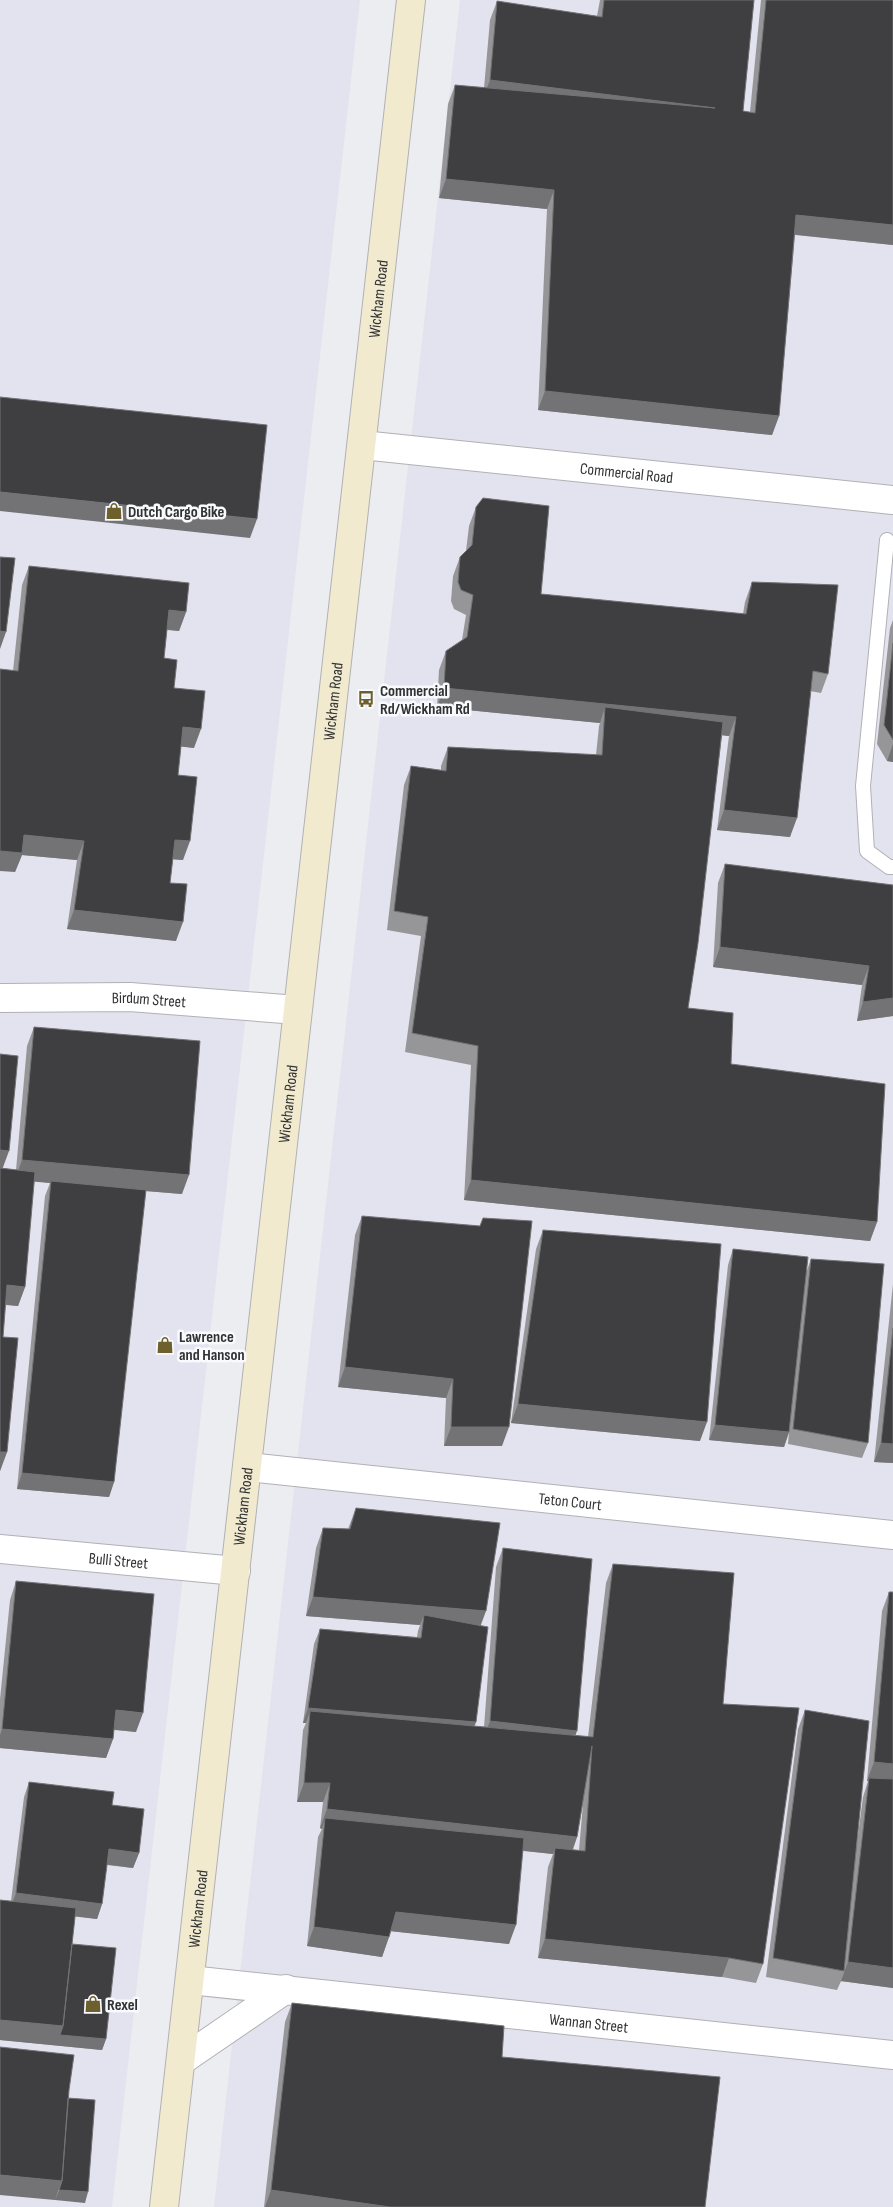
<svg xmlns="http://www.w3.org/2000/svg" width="893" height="2207" font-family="'Sofia Sans Condensed',sans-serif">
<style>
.built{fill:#e2e3ef}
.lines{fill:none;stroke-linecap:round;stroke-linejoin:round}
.service-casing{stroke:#b1b1b5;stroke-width:16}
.minor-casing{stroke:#b1b1b5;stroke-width:30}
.secondary-casing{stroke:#b1b1b5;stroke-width:30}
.service{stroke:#fff;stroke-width:14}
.minor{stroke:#fff;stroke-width:28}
.secondary{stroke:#f1eacf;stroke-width:28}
.wall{fill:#969699;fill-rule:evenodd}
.shaded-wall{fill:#737376}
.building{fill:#3f3f42;stroke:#737376}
.labels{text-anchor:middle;stroke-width:5;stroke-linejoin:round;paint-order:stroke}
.street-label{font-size:16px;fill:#313233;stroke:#f9fafe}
.poi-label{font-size:16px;font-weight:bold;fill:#313233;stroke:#f9fafe;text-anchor:start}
</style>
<rect width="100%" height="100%" fill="#ecedf0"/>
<path class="built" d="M0,0H360L112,2207H0Z
M460,0H893V2207H214Z"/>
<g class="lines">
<g class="service-casing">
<path id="service" d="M887,540L863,786L867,851L889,867H893"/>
</g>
<g class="minor-casing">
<g id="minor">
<path id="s1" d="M362,445L893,500"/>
<path id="s2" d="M0,998L130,997L297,1010"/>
<path id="s3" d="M248,1467L893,1535"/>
<path id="s4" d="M0,1549L236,1571"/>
<path id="s5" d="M190,1980L893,2055"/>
<path d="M181,2061L286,1989"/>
</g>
</g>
<g class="secondary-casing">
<g id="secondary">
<path id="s6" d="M164,2207L411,0"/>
</g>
</g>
<use href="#service" class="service"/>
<use href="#minor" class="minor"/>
<use href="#secondary" class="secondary"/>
</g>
<path class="wall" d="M600,0H754L743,111L750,112L761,0H893V245L795,235L779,416L772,435L538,410L547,209L439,198L448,104L455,85L484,88L490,20L497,1L597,16Z
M476,507L541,594L743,614L745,602L752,582L828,674L821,693L810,691L790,837L717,830L729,736L722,735L688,1008L731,1064L877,1222L870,1241L464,1200L471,1065L405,1052L421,936L387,930L404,785L411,766L441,770V766L448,747L596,755L599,726L600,723L437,707L439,670L446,651L462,640L466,615L454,609L451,601L453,576L460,557L466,551L469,526Z
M29,566L186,612L179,631L167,630L164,658L194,748L181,746L178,775L183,860L173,859L170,883L176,941L67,929L77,860L22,855L15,872L13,671L22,585Z
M893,620V762L887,761L877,744L890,628Z
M725,864L893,885V1016L857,1021L862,985L713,967L718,883Z
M34,1027L182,1194L145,1191L114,1482L109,1497L17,1489L45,1196L50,1183L34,1181L25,1287L18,1306L5,1305L3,1337L7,1452L0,1471L3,1168L16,1170L27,1046Z
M362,1216L502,1446H444L446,1398L338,1387L355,1235Z
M543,1230L700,1441L511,1423L536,1249Z
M733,1249L806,1273L811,1259L868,1443L862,1458L788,1444L789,1432L784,1447L709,1440L728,1265Z
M893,1284V1463L874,1462Z
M356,1508L480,1626L476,1722L474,1726L484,1727L496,1567L503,1548L576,1736L588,1737L606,1583L613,1564L723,1704L763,1964L756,1983L722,1977L538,1958L548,1867L553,1854L523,1851L509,1944L391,1931L382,1957L307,1946L318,1837L322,1829L320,1828L323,1802H297L303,1730L306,1723H303L314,1644L320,1629L417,1637L418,1631L420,1625L306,1616L316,1548L323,1528L348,1529ZM583,1804L579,1850H573L577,1837Z
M16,1581L136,1732L114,1730L113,1739L106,1758L0,1748V1699L10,1600Z
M889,1592L893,1988L841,1981L842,1979L837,1990L766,1977L798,1729L805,1710L856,1850L863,1797L868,1781H867L882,1611Z
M29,1782L112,1805L139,1853L133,1868L107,1865L102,1904L97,1919L75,1916L72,1944L106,2039L102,2050L0,2040V1900L11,1901L24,1797Z
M292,2003L502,2057L705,2207H264L285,2022Z"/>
<path class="shaded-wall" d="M490,80L715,108L483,99Z
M446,179L554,190L547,209L439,198Z
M796,215L893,225V245L789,234Z
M545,391L779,416L772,435L538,410Z
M0,492L257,519L250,538L0,511Z
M169,610L186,612L179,631L162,629Z
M0,631L6,632L0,649Z
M444,688L736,717L729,736L604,724L605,707L600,723L437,707Z
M183,727L201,729L194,748L176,746Z
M893,744V762L887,761Z
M724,810L797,818L790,837L717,830Z
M24,835L84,841L77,860L22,855L15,872L0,871V851Z
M175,840L190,841L183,860L168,859Z
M74,910L183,922L176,941L67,929Z
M720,947L869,966L862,985L713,967Z
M893,998V1016L857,1021L863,1002Z
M0,1150L9,1151L2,1170H0Z
M22,1160L189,1175L182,1194L50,1183L51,1181L50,1183L15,1180Z
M471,1180L877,1222L870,1241L464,1200Z
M7,1285L25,1287L18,1306L0,1304Z
M345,1367L453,1379L446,1398L338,1387Z
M518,1404L707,1422L700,1441L511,1423Z
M715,1425L789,1432L784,1447L709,1440Z
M451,1427H509L502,1446H444Z
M881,1443L893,1444V1463L874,1462Z
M0,1452H7L0,1471Z
M22,1473L114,1482L109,1497L17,1489Z
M313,1597L486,1611L479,1630L424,1615L420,1625L306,1616Z
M308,1708L476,1722L470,1738L310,1711L306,1723H303Z
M116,1710L143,1713L136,1732L109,1729Z
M490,1721L577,1731L570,1750L483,1740Z
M2,1729L113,1739L106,1758L0,1748V1735Z
M874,1762L893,1764V1784L869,1778L868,1781H867Z
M304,1783H330L323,1802H297Z
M327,1809L577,1837L570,1856L555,1848L553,1854L324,1829L325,1818L322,1829L320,1828Z
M109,1849L139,1853L133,1868L103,1864Z
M16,1893L102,1904L97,1919L10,1909Z
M396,1912L516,1925L509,1944L389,1931Z
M314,1927L389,1937L382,1957L307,1946Z
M545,1939L729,1958L722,1977L538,1958Z
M848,1962L893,1968V1988L841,1981Z
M0,2020L63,2026L106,2039L102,2050L0,2040Z
M0,2175L62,2181L55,2200L0,2195Z
M59,2190L88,2192L85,2203L55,2200Z
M271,2190L390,2207H265Z"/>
<path class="building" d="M604,0H754L743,111L755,113L766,0H893V225L796,215L779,416L545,391L554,190L446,179L455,85L715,108L490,80L497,1L602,17Z
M0,397L267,425L257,519L0,492Z
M483,498L549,506L541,594L746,614L752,582L838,585L828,674L813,671L797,818L724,810L736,717L444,688L446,651L467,637L473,595L461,590L458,582L460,557L472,545L476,507Z
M0,557L15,558L6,632L0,631Z
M29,566L189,583L186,612L169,610L164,658L177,660L174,688L205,691L201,729L183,727L178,775L197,777L190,841L175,840L170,883L187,884L183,922L74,910L84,841L24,835L22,853L0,851V669L18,671Z
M893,643V740L884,725Z
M605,707L723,722L698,943L688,1008L733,1013L731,1064L885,1084L877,1222L471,1180L478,1046L412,1033L428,917L394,911L411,766L446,771L448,747L602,755Z
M725,864L893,885V998L863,1002L869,966L720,947Z
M34,1027L200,1041L189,1175L22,1160Z
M0,1054L18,1056L9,1151L0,1150Z
M0,1168L35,1172L25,1287L7,1285L3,1337L18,1338L7,1452H0Z
M51,1181L146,1190L114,1482L22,1473Z
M362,1216L480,1226L483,1218L532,1221L509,1427H451L453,1379L345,1367Z
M543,1230L721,1244L707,1422L518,1404Z
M733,1249L808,1257L789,1432L715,1425Z
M811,1259L884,1264L868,1443L793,1429Z
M893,1328V1444L881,1443Z
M356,1508L500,1523L486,1611L313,1597L323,1528L350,1529Z
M503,1548L592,1559L577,1731L490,1721Z
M613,1564L734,1573L723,1704L799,1708L763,1964L729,1958L545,1939L555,1848L585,1851L592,1746L577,1837L327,1809L330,1783H304L310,1711L593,1737Z
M16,1581L154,1594L143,1713L116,1710L113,1739L2,1729Z
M889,1592H893V1764L874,1762Z
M424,1615L488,1627L476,1722L308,1708L320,1629L421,1638Z
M805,1710L869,1721L844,1971L773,1958Z
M869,1778L893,1779V1968L848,1962Z
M29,1782L114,1792L112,1805L144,1809L139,1853L109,1849L102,1904L16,1893Z
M325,1818L524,1838L516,1925L396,1912L389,1937L314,1927Z
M0,1900L76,1908L63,2026L0,2020Z
M72,1944L116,1948L106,2039L60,2035L63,2026Z
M292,2003L504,2026L502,2057L720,2077L705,2207H390L271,2190Z
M0,2047L74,2055L69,2090L62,2181L0,2175Z
M68,2098L95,2100L88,2192L59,2190L62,2181Z"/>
<defs>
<g id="shop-bare" transform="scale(1.35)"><path d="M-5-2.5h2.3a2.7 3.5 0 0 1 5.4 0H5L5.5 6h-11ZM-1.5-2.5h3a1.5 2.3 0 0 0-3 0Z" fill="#6d602d" stroke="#f9fafe" stroke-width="2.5" paint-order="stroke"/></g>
<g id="bus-bare" transform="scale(1.35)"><path d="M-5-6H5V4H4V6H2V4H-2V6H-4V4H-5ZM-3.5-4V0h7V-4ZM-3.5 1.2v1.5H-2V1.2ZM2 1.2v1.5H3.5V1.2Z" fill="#6d602d" stroke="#f9fafe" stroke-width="2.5" paint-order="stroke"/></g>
</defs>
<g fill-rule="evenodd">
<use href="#shop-bare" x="114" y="511"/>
<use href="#bus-bare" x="366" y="699"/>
<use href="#shop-bare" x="165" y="1345"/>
<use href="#shop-bare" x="93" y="2004"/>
</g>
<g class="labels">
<g class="street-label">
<text dy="6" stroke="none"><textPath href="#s6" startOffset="1920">Wickham Road</textPath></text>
<text dy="6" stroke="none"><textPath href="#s1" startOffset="266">Commercial Road</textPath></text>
<text dy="6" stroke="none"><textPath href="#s6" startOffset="1515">Wickham Road</textPath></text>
<text dy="6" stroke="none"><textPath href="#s2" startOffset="149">Birdum Street</textPath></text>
<text dy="6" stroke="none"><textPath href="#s6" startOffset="1110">Wickham Road</textPath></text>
<text dy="6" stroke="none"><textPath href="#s3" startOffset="324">Teton Court</textPath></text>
<text dy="6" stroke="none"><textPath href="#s6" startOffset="705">Wickham Road</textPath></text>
<text dy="6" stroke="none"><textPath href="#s4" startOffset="119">Bulli Street</textPath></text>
<text dy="6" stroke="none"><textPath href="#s6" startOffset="300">Wickham Road</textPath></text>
<text dy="6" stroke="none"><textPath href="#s5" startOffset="401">Wannan Street</textPath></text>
</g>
<g class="poi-label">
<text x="128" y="517">Dutch Cargo Bike</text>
<text x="380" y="696">Commercial<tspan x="380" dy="18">Rd/Wickham Rd</tspan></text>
<text x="179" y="1342">Lawrence<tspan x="179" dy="18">and Hanson</tspan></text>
<text x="107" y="2010">Rexel</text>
</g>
</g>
</svg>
